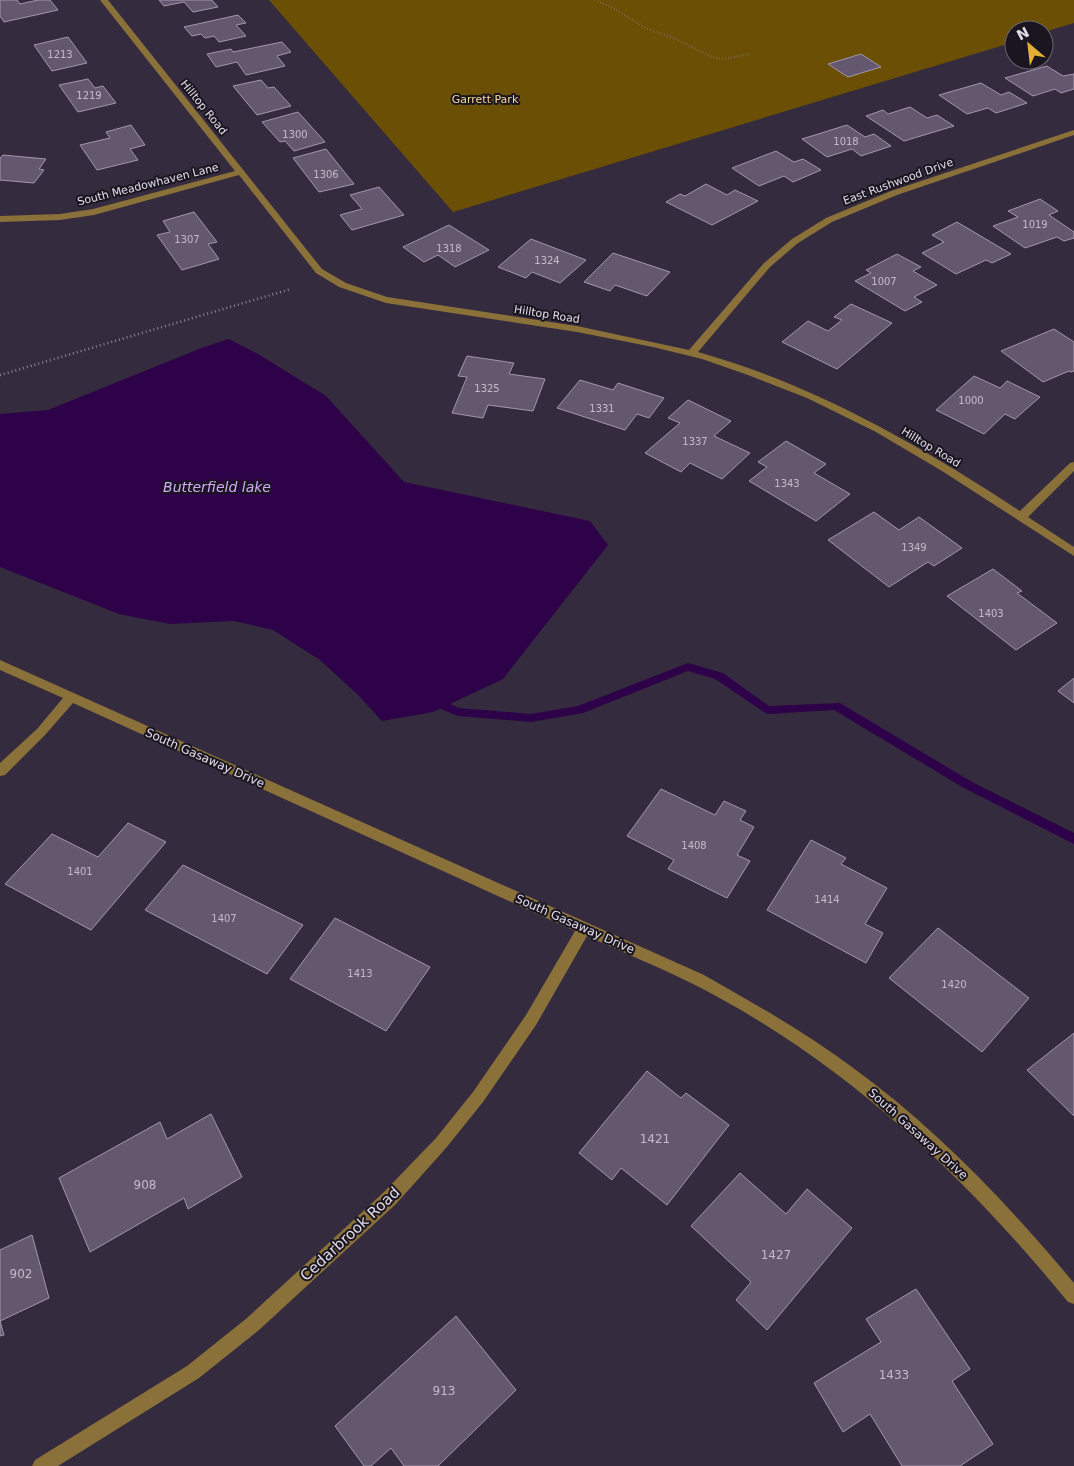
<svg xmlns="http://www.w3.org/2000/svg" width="1074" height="1466" font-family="'DejaVu Sans',sans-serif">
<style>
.green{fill:#6b4f04}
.water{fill:#2e0248}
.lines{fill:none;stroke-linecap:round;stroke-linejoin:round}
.stream{fill:#2e0248;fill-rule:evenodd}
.building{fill:#64586f;stroke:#a396af}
.path-far1{stroke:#8e8696;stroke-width:2;stroke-dasharray:0.5 2.5;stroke-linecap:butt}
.path{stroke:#8e8696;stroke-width:2.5;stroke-dasharray:1 3;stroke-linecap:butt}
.minor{fill:#8a7039;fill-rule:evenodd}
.labels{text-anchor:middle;stroke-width:4;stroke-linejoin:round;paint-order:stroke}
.number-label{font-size:10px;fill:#c2baca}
.far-park-label{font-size:11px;fill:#fbdb9b;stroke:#1a161f}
.far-street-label{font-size:11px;fill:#e1dbe8;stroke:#1a161f}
.street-label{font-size:12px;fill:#e1dbe8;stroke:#1a161f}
.near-number-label{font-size:12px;fill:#c2baca}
.water-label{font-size:14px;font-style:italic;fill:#d4abfb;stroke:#1a161f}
.near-street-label{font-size:15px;fill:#e1dbe8;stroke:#1a161f}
</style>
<rect width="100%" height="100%" fill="#352b3f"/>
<path class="green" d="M269,0H1074V23L1044,32V30H1014V42L453,212Z"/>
<path class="water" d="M229,339L258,354L326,396L404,482L590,521L608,545L503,679L433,712L382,721L356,693L320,660L273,630L234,621L170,624L119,614L0,567V414L48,410L204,347Z"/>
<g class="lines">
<path class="stream" d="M688,663L723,673L769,706L840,703L972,782L1074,833V844L964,788L834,710L767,714L715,679L688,671L583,713L531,722L458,716L441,709L439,706L445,702L459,708L531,714L578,706Z"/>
</g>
<path class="building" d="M0,0H17L20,4L38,0H50L58,10L4,22L0,16Z
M159,0H212L218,7L193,12L184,2L164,6Z
M238,15L246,23L236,25L246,36L219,42L214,36L205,38L201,34L192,36L184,27Z
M68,37L87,63L52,71L34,45Z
M282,42L291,52L277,56L285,66L246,75L237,62L216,67L207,54L231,49L233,52Z
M861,54L881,67L848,77L828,64Z
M1047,66L1063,76L1074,74V89L1061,93L1055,89L1033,96L1005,78Z
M88,79L95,88L103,86L116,103L78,112L59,85Z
M261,80L268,88L274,87L291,106L257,115L233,86Z
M981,83L1001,95L1009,92L1027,103L996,113L988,108L967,114L939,95Z
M910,107L927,118L937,115L954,126L904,141L866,116L883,110L888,114Z
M298,112L325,142L294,151L285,141L280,142L262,122Z
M131,125L145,145L130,149L138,160L97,170L80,145L110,138L106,132Z
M847,125L865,137L874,134L891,146L861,156L852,149L827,157L802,139Z
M326,149L354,184L319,192L293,158Z
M776,151L794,162L803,159L821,170L793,182L784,176L759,186L732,168Z
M3,155L46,159L39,169L44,170L34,183L0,180V158Z
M706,184L727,195L735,190L758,201L712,225L666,202L680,194L685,196Z
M379,187L404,215L352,230L340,215L362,209L350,195Z
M1040,199L1058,211L1049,215L1074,232V238L1064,241L1057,237L1025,248L993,226L1018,217L1008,211Z
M194,212L217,242L208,244L219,259L182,270L157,235L170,232L163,221Z
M957,222L1011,254L992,263L986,260L956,274L922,253L944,242L932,235Z
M449,225L489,250L455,267L438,255L424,262L403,247Z
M531,239L586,260L560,283L532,272L526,278L498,267Z
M613,253L670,272L647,296L615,285L610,291L584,282Z
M897,254L921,267L913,271L937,285L914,297L922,302L905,311L855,281L871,273L866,270Z
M851,304L892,323L837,369L782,342L808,321L828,331L842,320L834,317Z
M1054,329L1074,342V371L1071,372L1069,371L1043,382L1001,351Z
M467,356L514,363L509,374L545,379L533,411L488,405L483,418L452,413L467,377L458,376Z
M974,376L1000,388L1007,381L1040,397L1015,419L1005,414L984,434L936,410Z
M580,380L613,390L618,383L664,398L649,418L637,414L625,430L557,408Z
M688,400L731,421L714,436L750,453L722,479L690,463L681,472L645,453L680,423L668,418Z
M786,441L826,464L814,473L850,494L816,521L749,481L767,467L758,462Z
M874,512L899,530L919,517L962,548L934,566L928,562L889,587L828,540Z
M993,569L1022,591L1017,593L1057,623L1016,650L947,596Z
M1074,678V703L1058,691Z
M661,789L715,815L724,801L746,811L740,820L754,827L737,855L750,861L727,898L668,869L674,860L627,836Z
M128,823L166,842L91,930L5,884L52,834L98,857Z
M811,840L846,858L841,864L887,888L865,924L883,933L866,963L767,910Z
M183,865L303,925L267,974L145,910Z
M335,918L430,967L386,1031L290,979Z
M938,928L1029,998L982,1052L889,978Z
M1074,1033V1116L1027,1070Z
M647,1071L681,1098L686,1093L729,1125L667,1205L621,1168L612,1180L579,1153Z
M211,1114L242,1177L188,1209L184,1198L90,1252L59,1178L160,1122L167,1139Z
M740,1173L786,1214L807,1189L852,1228L767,1330L736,1300L751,1282L691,1226Z
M32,1235L49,1298L0,1321L4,1335L0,1336V1250Z
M916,1289L970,1369L952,1381L993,1444L960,1466H902L870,1414L843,1432L814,1383L881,1342L866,1319Z
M456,1316L516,1390L438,1466H404L391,1448L371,1466H364L335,1426Z"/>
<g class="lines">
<path class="path-far1" d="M595,0L615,9L647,29L674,38L712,57L724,59L749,54"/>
<path class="path" d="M0,375L291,289"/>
<path class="minor" d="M100,0H108L322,269L346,283L387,297L577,326L689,350L764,263L792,239L826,218L891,191L1074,130V135L897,195L832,222L798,243L770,267L698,352C815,385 919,445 1020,511L1070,463L1074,462V471L1028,517L1074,547V556L942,471L876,432L807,398L748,375L702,359L653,347L577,332L386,303L339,287L316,273L239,175L94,215L60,220L0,222V216L60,214L93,209L235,171Z
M0,660L704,975C755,1004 805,1032 852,1067C936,1128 1008,1204 1074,1283V1304L1068,1302C963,1174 843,1060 693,984C659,967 622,952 587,936L536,1025L483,1102L446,1148L396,1204L259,1330L199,1378L58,1466H32L35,1460L187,1366L247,1318L384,1192L436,1138L473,1092L526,1015L575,931L73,703L45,735L5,775L0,776V763L37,729L63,698L0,670Z"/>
</g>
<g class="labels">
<g class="number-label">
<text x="60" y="58">1213</text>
<text x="89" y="99">1219</text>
<text x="295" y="138">1300</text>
<text x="846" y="145">1018</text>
<text x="326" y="178">1306</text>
<text x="1035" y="228">1019</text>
<text x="187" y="243">1307</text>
<text x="449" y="252">1318</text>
<text x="547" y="264">1324</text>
<text x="884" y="285">1007</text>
<text x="487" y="392">1325</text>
<text x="971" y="404">1000</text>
<text x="602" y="412">1331</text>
<text x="695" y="445">1337</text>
<text x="787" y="487">1343</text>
<text x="914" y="551">1349</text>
<text x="991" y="617">1403</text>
<text x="694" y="849">1408</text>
<text x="80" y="875">1401</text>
<text x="827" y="903">1414</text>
<text x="224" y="922">1407</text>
<text x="360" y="977">1413</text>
<text x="954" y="988">1420</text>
</g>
<g class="far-park-label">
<text x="485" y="103">Garrett Park</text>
</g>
<g class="far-street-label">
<text transform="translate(204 107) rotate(51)" y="4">Hilltop Road</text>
<text transform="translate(898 181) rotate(-20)" y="4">East Rushwood Drive</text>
<text transform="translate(148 184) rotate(-14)" y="4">South Meadowhaven Lane</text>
<text transform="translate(547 314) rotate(9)" y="4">Hilltop Road</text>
<text transform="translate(931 447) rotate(31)" y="4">Hilltop Road</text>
</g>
<g class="street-label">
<text transform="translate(205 758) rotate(24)" y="4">South Gasaway Drive</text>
<text transform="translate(575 924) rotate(24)" y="4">South Gasaway Drive</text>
<text transform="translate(918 1134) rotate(42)" y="4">South Gasaway Drive</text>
</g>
<g class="near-number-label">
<text x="655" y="1143">1421</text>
<text x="145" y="1189">908</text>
<text x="776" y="1259">1427</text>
<text x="21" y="1278">902</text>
<text x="894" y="1379">1433</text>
<text x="444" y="1395">913</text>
</g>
<g class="water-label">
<text x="217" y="492">Butterfield lake</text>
</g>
<g class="near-street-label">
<text transform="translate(350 1234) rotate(-43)" y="5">Cedarbrook Road</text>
</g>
</g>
<g transform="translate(1029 45) rotate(332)"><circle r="24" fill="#1a161f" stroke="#6a656f"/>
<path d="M0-4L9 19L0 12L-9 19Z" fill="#e3ae34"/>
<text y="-8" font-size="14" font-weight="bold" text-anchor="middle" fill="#e1dbe8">N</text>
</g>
</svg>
